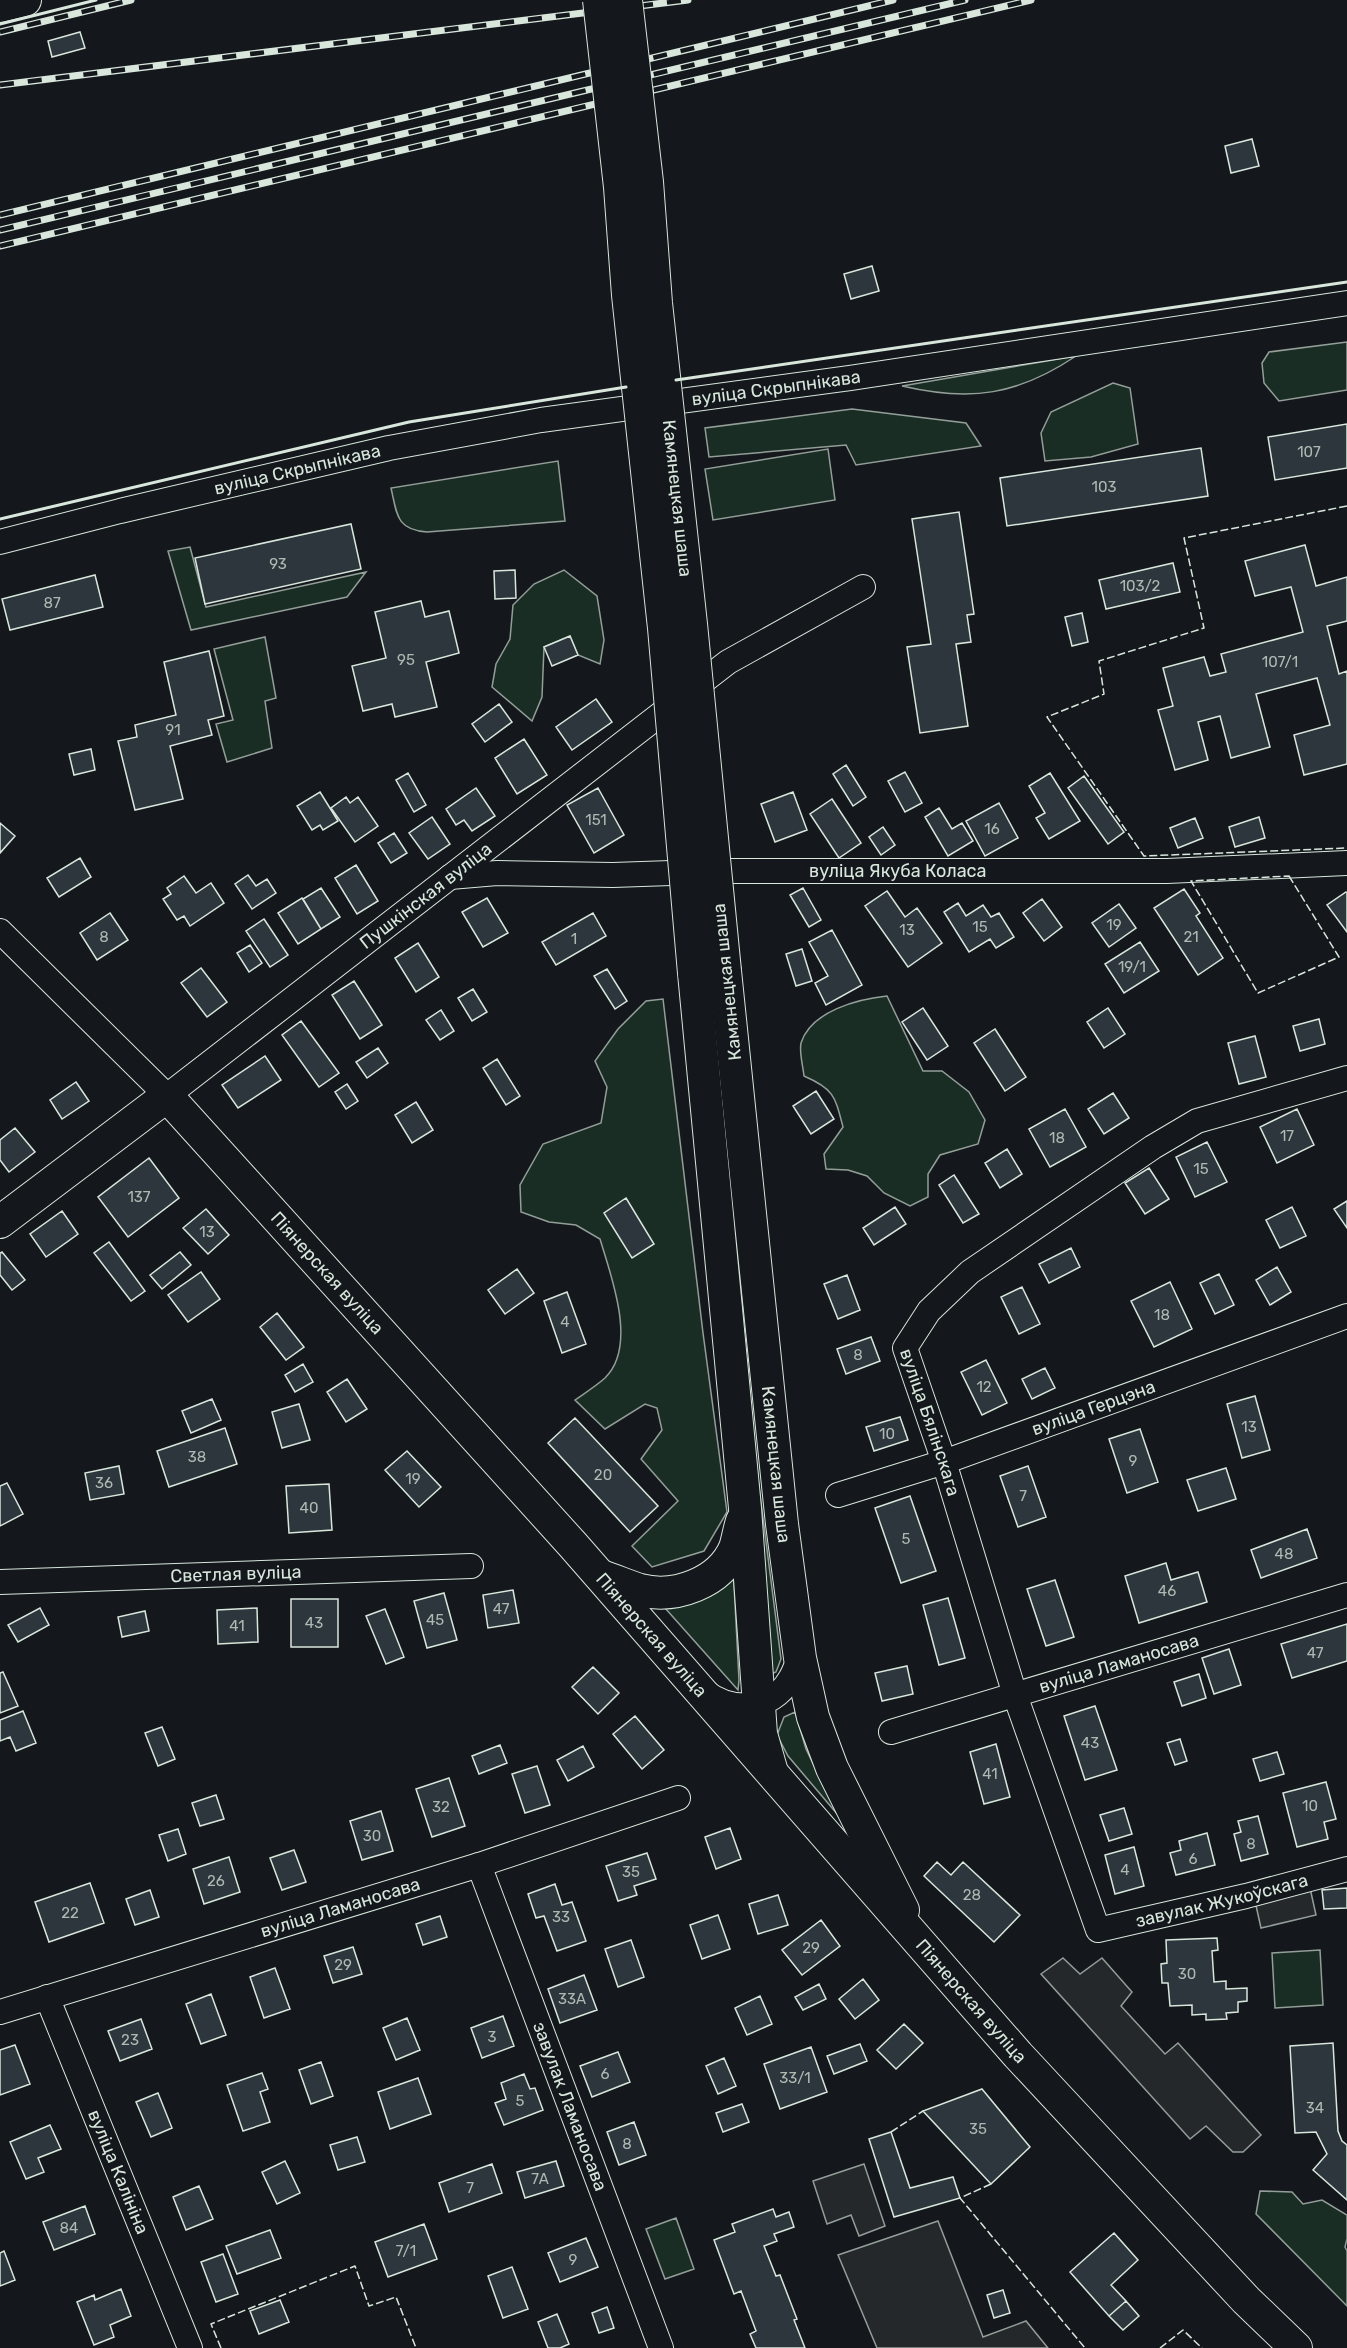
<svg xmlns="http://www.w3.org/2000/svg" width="1347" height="2348" font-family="Rubik,sans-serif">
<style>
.green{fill:#1a2d24;stroke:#939e99;stroke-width:1.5}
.parking{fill:#24282b;stroke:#939e99;stroke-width:1.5}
.building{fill:#2c363c;stroke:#d8e6dc;stroke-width:1.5}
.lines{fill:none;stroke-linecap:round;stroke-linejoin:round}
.minor-casing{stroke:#d8e6dc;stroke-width:26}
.major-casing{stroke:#d8e6dc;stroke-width:34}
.minor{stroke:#14181c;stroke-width:24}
.major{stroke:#14181c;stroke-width:32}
.rail-casing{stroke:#d8e6dc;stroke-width:7}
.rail{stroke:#14181c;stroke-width:4.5;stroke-dasharray:14;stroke-linecap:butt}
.major-bridge-casing{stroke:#d8e6dc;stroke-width:34;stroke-linecap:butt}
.major-bridge{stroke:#14181c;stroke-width:32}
.fence{stroke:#d8e6dc;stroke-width:1.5;stroke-dasharray:8 3;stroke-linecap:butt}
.wall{stroke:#d8e6dc;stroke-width:3}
.labels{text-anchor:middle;stroke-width:4.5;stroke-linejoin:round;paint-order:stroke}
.number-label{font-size:15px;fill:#adbab4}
.street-label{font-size:18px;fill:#d8e6dc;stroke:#14181c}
</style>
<rect width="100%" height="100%" fill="#14181c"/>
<path class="green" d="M1347,342V390L1279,401L1264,383L1262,363L1269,352Z
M1076,356C1018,395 971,402 902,386Z
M1113,383L1130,388L1138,444L1091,457L1045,461L1041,433L1051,412Z
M852,409L966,423L981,446L856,465L846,445L709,457L705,428Z
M828,449L835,500L713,520L705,469Z
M558,461L565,521L427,532C396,530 397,514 391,488Z
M190,547L206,607L366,572L347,597L191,630L168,551Z
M564,570L597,596L604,640L600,664L578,655L570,636L544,647L542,697L532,721L492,687L496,664L510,639L513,605L534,584Z
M265,637L276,698L265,701L272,748L227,762L216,724L233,720L214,649Z
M887,996L923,1071H942L969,1092L985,1120L978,1144L940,1155L928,1174V1197L910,1206L884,1193L867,1176L848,1170L826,1169L824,1154L843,1127C835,1096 834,1089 804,1076C803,1066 799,1052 801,1043C811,1011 858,999 887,996Z
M663,999L703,1333L727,1512L704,1551L652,1567L632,1546L678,1501L641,1459L662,1430L657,1408L645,1404L605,1429L575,1400C585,1393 596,1386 605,1378C638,1346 611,1276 600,1239L576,1225L549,1222L521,1212L520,1185L543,1144L601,1123L607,1087L595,1061L618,1029L646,1001Z
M752,1432L781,1659L776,1672L766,1676Z
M733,1565L739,1680L738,1690L657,1599Z
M795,1712L806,1749L838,1815L788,1756L777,1735L784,1717Z
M1320,1950L1323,2005L1275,2008L1272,1953Z
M1260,2191L1292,2192L1303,2204L1322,2200L1347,2215V2239L1345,2247L1347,2251V2306L1256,2214Z
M676,2218L694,2269L665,2279L646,2229Z"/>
<path class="parking" d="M1310,1888L1316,1915L1261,1928L1255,1901Z
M1063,1958L1080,1974L1102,1958L1132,1992L1121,2006L1165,2054L1178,2043L1261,2135L1243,2152H1233L1206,2126L1190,2139L1041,1974Z
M864,2164L885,2226L859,2236L851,2215L827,2224L813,2181Z
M938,2221L983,2337L1026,2321L1048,2348H877L838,2255Z"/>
<path class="building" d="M80,32L85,48L52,57L48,41Z
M1252,139L1259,166L1231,173L1225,146Z
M872,266L879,291L851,299L844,274Z
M1347,424V468L1275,480L1268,437Z
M1201,448L1208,496L1007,526L1000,478Z
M959,512L974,614L967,615L971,642L956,644L968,726L920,733L907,647L931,644L912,519Z
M351,524L361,569L205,604L195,558Z
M1305,545L1316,586L1347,577V621L1327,626L1339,674L1347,671V764L1304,775L1294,735L1330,725L1317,678L1256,694L1270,747L1231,758L1220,716L1198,722L1208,760L1175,770L1158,710L1173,706L1163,668L1204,657L1210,676L1226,672L1221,654L1303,632L1291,587L1255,596L1245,561Z
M1173,563L1180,592L1106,609L1099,580Z
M515,570L516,598L495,599L494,571Z
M95,575L103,607L10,630L2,599Z
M421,601L425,617L449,611L459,653L426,662L437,707L395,717L392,704L363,711L352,666L386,658L375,612Z
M1082,613L1088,642L1072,646L1065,617Z
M570,636L578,655L552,666L544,647Z
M209,651L224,716L208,720L212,735L170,746L183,799L135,810L118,741L137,737L135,725L176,715L164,662Z
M596,699L612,722L572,750L556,727Z
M499,704L512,722L485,742L472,724Z
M524,739L547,775L517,794L495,758Z
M91,749L95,770L74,775L69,754Z
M846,765L866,797L853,806L833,774Z
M905,772L922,803L905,812L888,781Z
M408,773L426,805L414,812L396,780Z
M1050,773L1080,821L1049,839L1036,818L1045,813L1029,786Z
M1084,776L1124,832L1108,844L1068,788Z
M476,788L495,816L472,831L464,820L456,825L446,809Z
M598,788L624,835L594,853L567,805Z
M320,792L338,821L323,830L320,825L312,830L297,806Z
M793,792L807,830L775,842L761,804Z
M346,797L350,803L358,797L378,826L355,842L331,808Z
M832,799L861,843L839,858L810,814Z
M999,803L1018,838L985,856L966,821Z
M939,808L952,829L962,823L973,841L948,856L925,817Z
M432,817L450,844L428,859L409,833Z
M1259,817L1265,838L1235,847L1229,827Z
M1195,818L1203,838L1178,848L1170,828Z
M0,823L15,836L0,853Z
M883,827L895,845L881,855L869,837Z
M394,833L407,853L391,863L378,843Z
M80,858L91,877L59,897L47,878Z
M356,865L378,901L357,914L335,878Z
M248,875L256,886L267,879L276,893L252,909L235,884Z
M184,876L196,893L211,883L224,903L190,926L184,916L177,920L163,899L171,894L167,888Z
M321,888L340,917L321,929L303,899Z
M803,888L821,920L809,927L790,895Z
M1184,889L1200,913L1196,916L1223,958L1198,975L1154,908Z
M887,891L905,917L917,908L942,943L908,967L865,906Z
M1346,892L1347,893V932L1327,905Z
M302,898L321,929L298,944L278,913Z
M487,898L508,933L483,947L462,912Z
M1042,899L1062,927L1044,941L1023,913Z
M958,903L966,916L983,905L991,917L999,913L1014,937L996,948L990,939L969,952L944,912Z
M1119,904L1136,928L1109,947L1092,923Z
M110,913L128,940L97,960L80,933Z
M593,913L606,936L556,965L542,942Z
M264,919L288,955L270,967L246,931Z
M832,930L862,985L826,1005L815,983L828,976L809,942Z
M1140,942L1159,971L1124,993L1105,964Z
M418,943L439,977L416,992L395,958Z
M250,945L262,963L249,972L237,953Z
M802,949L812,981L796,986L786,954Z
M201,968L227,1002L207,1017L181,983Z
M607,969L627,1001L615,1009L594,976Z
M354,981L382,1025L360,1039L332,995Z
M473,989L487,1012L472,1021L458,998Z
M923,1008L948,1046L927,1060L902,1022Z
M1108,1008L1125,1034L1104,1048L1087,1022Z
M441,1010L454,1031L440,1040L426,1020Z
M1319,1019L1325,1044L1300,1051L1293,1026Z
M301,1021L339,1073L319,1087L282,1035Z
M995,1029L1026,1077L1005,1091L974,1043Z
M1255,1036L1266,1077L1239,1084L1228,1043Z
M378,1048L388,1063L367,1078L356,1062Z
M265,1056L281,1080L238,1108L222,1085Z
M497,1059L520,1096L506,1105L483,1068Z
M76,1082L89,1101L62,1119L50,1100Z
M347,1084L358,1101L346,1109L335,1092Z
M816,1091L834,1119L811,1134L793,1106Z
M1113,1093L1129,1118L1104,1134L1088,1109Z
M416,1102L433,1130L412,1143L395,1115Z
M1065,1109L1086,1147L1050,1167L1029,1129Z
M1297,1109L1314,1145L1277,1163L1260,1127Z
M15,1128L35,1152L9,1172L0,1160V1140Z
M1207,1142L1227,1182L1195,1197L1176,1157Z
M1007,1149L1022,1174L1000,1188L985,1163Z
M149,1158L179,1198L128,1237L98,1197Z
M1149,1168L1169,1199L1145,1214L1125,1183Z
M954,1175L979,1214L963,1223L939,1185Z
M626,1198L654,1244L632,1258L604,1213Z
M1347,1201V1228L1334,1209Z
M895,1207L906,1224L874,1245L863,1228Z
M1292,1207L1306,1236L1280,1248L1266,1220Z
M206,1209L229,1235L208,1254L183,1228Z
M62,1211L78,1234L46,1257L30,1234Z
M109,1242L145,1291L131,1301L94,1253Z
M1071,1248L1080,1267L1049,1283L1039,1264Z
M2,1252L25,1280L12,1290L0,1275V1253Z
M180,1252L191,1265L162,1289L150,1275Z
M1277,1267L1291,1292L1270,1305L1256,1280Z
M517,1269L534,1293L505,1314L488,1290Z
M201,1272L220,1299L188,1322L168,1295Z
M1219,1274L1234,1305L1215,1314L1200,1283Z
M847,1275L860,1310L838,1319L824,1284Z
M1170,1282L1192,1329L1154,1347L1131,1301Z
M1022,1287L1040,1324L1019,1334L1001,1297Z
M567,1292L586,1344L562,1353L544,1301Z
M277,1313L304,1347L286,1360L260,1327Z
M871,1337L880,1361L846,1374L837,1349Z
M986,1360L1007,1403L982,1415L961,1372Z
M303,1364L313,1382L295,1392L285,1375Z
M1045,1368L1055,1388L1032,1399L1022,1379Z
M347,1379L367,1409L346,1422L327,1392Z
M1255,1396L1270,1450L1242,1458L1227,1404Z
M212,1399L221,1420L191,1433L182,1411Z
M299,1404L310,1440L282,1448L272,1412Z
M900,1417L908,1440L874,1451L866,1427Z
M575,1418L658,1506L630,1532L548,1443Z
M225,1428L237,1464L169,1487L157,1451Z
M1140,1429L1158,1482L1127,1493L1109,1439Z
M407,1451L441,1487L419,1507L385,1470Z
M119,1466L124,1494L90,1500L85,1473Z
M1028,1466L1046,1517L1018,1527L1000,1476Z
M1226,1468L1236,1499L1198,1511L1187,1480Z
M7,1483L23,1514L0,1526V1486Z
M329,1484L332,1530L289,1533L286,1486Z
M910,1496L936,1571L901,1583L875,1508Z
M1307,1529L1317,1558L1261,1578L1251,1550Z
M1166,1563L1171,1580L1198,1572L1207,1602L1139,1623L1125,1576Z
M1055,1580L1074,1637L1046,1646L1027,1589Z
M513,1590L519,1623L488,1628L483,1595Z
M444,1593L457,1640L427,1648L414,1601Z
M948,1598L965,1658L939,1665L923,1605Z
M291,1599H338V1647H291Z
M40,1608L49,1625L18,1642L8,1625Z
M257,1608L258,1642L218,1644L217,1610Z
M385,1609L404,1657L386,1664L366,1616Z
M145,1611L149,1631L122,1637L118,1617Z
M1347,1624V1661L1292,1678L1281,1644Z
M1229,1649L1241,1685L1214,1694L1202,1658Z
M907,1666L913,1694L882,1701L875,1673Z
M593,1667L619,1693L598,1714L572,1687Z
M3,1672L18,1706L0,1713V1673Z
M1199,1674L1206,1698L1182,1706L1174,1682Z
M1095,1706L1117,1770L1085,1780L1064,1716Z
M23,1711L36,1743L16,1751L10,1737L0,1741V1720Z
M635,1716L664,1750L642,1769L613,1734Z
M162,1727L175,1759L158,1766L145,1733Z
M1180,1739L1187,1761L1175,1765L1167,1743Z
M996,1744L1010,1797L984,1804L970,1752Z
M500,1745L507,1763L479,1774L472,1756Z
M583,1746L594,1767L568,1781L557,1760Z
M1277,1752L1284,1774L1260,1781L1253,1759Z
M537,1766L550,1805L525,1813L512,1774Z
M449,1778L465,1826L432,1837L416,1789Z
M1326,1782L1336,1819L1324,1822L1328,1839L1297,1847L1283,1793Z
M216,1795L224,1819L200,1826L192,1803Z
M1124,1808L1132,1834L1109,1841L1100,1815Z
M381,1811L393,1851L362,1860L350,1821Z
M1258,1816L1268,1854L1241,1861L1234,1834L1241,1832L1238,1821Z
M730,1828L741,1859L716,1869L705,1837Z
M178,1829L186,1854L168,1861L159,1835Z
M1207,1833L1215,1865L1176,1875L1170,1853L1181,1850L1179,1841Z
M1134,1847L1144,1886L1115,1894L1105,1855Z
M294,1850L306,1882L282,1890L270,1858Z
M647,1853L656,1879L634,1886L637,1895L618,1901L606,1866Z
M229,1857L240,1892L204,1904L193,1869Z
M937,1862L951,1875L963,1862L1020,1915L994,1942L924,1876Z
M90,1883L104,1923L49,1942L35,1902Z
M555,1884L562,1905L572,1902L586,1941L557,1951L544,1916L536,1918L528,1894Z
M1347,1888V1908L1324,1909L1322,1890Z
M150,1890L159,1917L135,1925L126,1899Z
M778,1895L788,1925L758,1934L749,1904Z
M718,1915L730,1949L702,1959L690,1925Z
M440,1916L447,1937L423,1945L416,1924Z
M821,1920L840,1946L802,1975L782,1950Z
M1217,1938L1218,1950L1212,1951L1214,1982L1226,1981V1989L1247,1988V2001L1238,2002V2012L1226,2013L1227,2019L1206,2020V2014L1192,2015V2005L1170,2006L1168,1983H1162L1161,1964L1167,1963L1166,1940Z
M631,1940L644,1977L618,1987L605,1949Z
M353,1947L362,1974L333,1983L324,1956Z
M275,1968L290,2009L264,2018L250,1977Z
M584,1975L597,2010L560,2023L548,1989Z
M863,1979L879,2000L855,2019L839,1999Z
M819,1984L826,1999L803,2010L795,1997Z
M211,1994L226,2035L201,2044L186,2004Z
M760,1996L772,2024L747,2035L735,2008Z
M503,2016L514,2046L482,2058L471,2028Z
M407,2018L420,2050L396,2060L383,2028Z
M141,2019L152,2049L120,2061L108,2031Z
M904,2024L923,2043L896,2069L877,2050Z
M1333,2043L1338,2131L1342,2141L1347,2145V2200L1313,2170L1327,2154L1316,2132L1295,2133L1290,2046Z
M860,2044L867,2061L834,2074L827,2056Z
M15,2045L30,2084L0,2095V2050Z
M811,2047L827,2092L780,2109L764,2064Z
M618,2052L630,2082L592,2097L580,2066Z
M724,2058L736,2086L718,2094L706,2066Z
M321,2062L333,2096L311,2104L299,2070Z
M262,2073L268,2089L260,2092L270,2122L243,2131L227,2085Z
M524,2074L530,2089L535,2088L543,2110L504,2125L495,2103L506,2099L501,2083Z
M418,2078L431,2114L390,2129L378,2092Z
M982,2089L1030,2147L991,2184L923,2111Z
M158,2093L172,2128L151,2137L136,2102Z
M742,2104L749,2122L723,2132L716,2113Z
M634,2122L646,2155L619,2165L607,2132Z
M50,2125L61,2149L38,2158L44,2172L26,2179L10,2142Z
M891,2132L910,2188L953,2177L960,2198L894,2217L869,2139Z
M357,2137L365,2162L338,2170L330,2145Z
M285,2161L300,2193L277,2204L262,2172Z
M556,2161L564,2186L525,2198L517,2172Z
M492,2164L502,2193L449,2212L439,2183Z
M199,2186L213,2219L186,2230L173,2197Z
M85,2206L95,2234L54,2250L43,2222Z
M773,2209L776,2217L789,2212L794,2227L774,2234L777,2241L764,2246L776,2276L780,2275L797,2319L794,2320L805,2348H756L750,2334L756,2331L741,2291L734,2294L714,2240L735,2232L732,2224Z
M424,2224L437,2259L388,2277L375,2242Z
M270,2230L281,2258L237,2274L226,2246Z
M1114,2233L1138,2260L1111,2285L1126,2301L1109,2316L1070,2272Z
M586,2238L598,2267L560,2282L548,2253Z
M4,2251L15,2280L0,2286V2253Z
M223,2254L238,2294L216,2302L201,2262Z
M512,2267L528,2309L503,2318L488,2276Z
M121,2289L131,2316L110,2325L114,2337L94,2345L77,2302L94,2295L95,2300Z
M1003,2290L1010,2313L994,2318L987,2295Z
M280,2300L289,2322L259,2334L250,2311Z
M1126,2301L1139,2316L1123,2330L1109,2316Z
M607,2307L614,2328L599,2333L592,2313Z
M557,2314L569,2344L560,2348H548L538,2322Z"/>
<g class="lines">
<g class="minor-casing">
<g id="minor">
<path id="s1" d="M0,542L120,511L389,448L541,420L850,378L1347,303"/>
<path id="s2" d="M450,877L497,873L613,875L729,871H1167L1347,863"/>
<path id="s3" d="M0,931L167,1096L728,662L863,587"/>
<path id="s4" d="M1347,1078L1197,1121L1153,1147L970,1272L929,1311L905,1348L944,1462L1015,1695L1098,1930L1246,1896L1347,1869"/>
<path id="s5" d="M838,1495L944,1462L1347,1316"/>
<path id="s6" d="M0,1582L471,1566"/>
<path d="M704,1691C731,1712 771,1712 790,1679C794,1673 796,1665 800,1658"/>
<path id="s7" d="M891,1732L1347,1595"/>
<path id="s8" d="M479,1865L661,2348"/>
<path id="s9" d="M47,1997L190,2348"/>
<path id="s10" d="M0,2012L479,1865L678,1798"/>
</g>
</g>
<g class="major-casing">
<g id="major">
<path d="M0,6L25,0"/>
<path id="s11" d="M725,971L782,1524L800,1658L813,1717L832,1768L903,1910"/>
<path d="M694,973L745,1508L761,1734L771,1769"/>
<path id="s12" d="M0,1222L167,1096L573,1545L1018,2055L1246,2300L1296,2348"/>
<path d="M601,1576C614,1580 627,1586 640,1590C675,1599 720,1583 735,1548C738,1539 739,1530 742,1521"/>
</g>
</g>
<use href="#minor" class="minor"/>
<use href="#major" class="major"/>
<g class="rail-casing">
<path id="rail" d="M0,32L131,0
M0,85L688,0
M0,215L893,0
M0,230L965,0
M0,246L1031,0"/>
</g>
<use href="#rail" class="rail"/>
<g class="major-bridge-casing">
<g id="major-bridge">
<path d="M599,0L620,187L628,295L664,628L694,973"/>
<path id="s13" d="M626,0L647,182L656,303L691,624L725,971"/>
</g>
</g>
<use href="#major-bridge" class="major-bridge"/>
<path class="fence" d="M1347,506L1184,538L1204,628L1099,661L1104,694L1047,717L1144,856L1347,848
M1289,876L1339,957L1258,993L1191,881Z
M891,2132L923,2111
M991,2184L960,2198L1085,2348
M221,2348L211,2324L355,2266L369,2306L396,2297L416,2348
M1160,2348L1183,2330L1202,2348"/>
<path class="wall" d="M0,24L96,0
M676,380L1347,282
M0,519L409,422L626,387"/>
</g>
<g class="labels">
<g class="number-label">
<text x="1309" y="457">107</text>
<text x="1104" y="492">103</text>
<text x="278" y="569">93</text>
<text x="1140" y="591">103/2</text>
<text x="52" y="608">87</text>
<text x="406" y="665">95</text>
<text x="1280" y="667">107/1</text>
<text x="173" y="735">91</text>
<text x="596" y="825">151</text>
<text x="992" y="834">16</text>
<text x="1114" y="930">19</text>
<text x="980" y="932">15</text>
<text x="907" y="935">13</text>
<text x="104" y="942">8</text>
<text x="1191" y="942">21</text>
<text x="574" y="944">1</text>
<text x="1132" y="972">19/1</text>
<text x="1287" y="1141">17</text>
<text x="1057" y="1143">18</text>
<text x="1201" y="1174">15</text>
<text x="139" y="1202">137</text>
<text x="207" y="1237">13</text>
<text x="1162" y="1320">18</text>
<text x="565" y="1327">4</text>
<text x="858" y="1360">8</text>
<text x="984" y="1392">12</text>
<text x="1249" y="1432">13</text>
<text x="887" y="1439">10</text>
<text x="197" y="1462">38</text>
<text x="1133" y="1466">9</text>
<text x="603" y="1480">20</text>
<text x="413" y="1484">19</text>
<text x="104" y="1488">36</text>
<text x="1023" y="1501">7</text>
<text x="309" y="1513">40</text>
<text x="906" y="1544">5</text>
<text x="1284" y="1559">48</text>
<text x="1167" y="1596">46</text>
<text x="501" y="1614">47</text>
<text x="435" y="1625">45</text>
<text x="314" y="1628">43</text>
<text x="237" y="1631">41</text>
<text x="1315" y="1658">47</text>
<text x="1090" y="1748">43</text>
<text x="990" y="1779">41</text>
<text x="1310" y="1811">10</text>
<text x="441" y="1812">32</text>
<text x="372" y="1841">30</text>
<text x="1251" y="1849">8</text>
<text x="1193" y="1864">6</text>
<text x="1125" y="1875">4</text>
<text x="631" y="1877">35</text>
<text x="216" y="1886">26</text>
<text x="972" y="1900">28</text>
<text x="70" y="1918">22</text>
<text x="561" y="1922">33</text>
<text x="811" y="1953">29</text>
<text x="343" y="1970">29</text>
<text x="1187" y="1979">30</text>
<text x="572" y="2004">33А</text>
<text x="492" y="2042">3</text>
<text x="130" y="2045">23</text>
<text x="605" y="2079">6</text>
<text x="795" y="2083">33/1</text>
<text x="520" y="2106">5</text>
<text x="1315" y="2113">34</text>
<text x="978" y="2134">35</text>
<text x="627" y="2149">8</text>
<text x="540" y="2184">7А</text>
<text x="470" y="2193">7</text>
<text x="69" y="2233">84</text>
<text x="406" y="2256">7/1</text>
<text x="573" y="2265">9</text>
</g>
<g class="street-label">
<text dy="6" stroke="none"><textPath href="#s1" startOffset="792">вуліца Скрыпнікава</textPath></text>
<text dy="6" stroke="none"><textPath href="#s1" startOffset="306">вуліца Скрыпнікава</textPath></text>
<text dy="6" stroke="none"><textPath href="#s13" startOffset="501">Камянецкая шаша</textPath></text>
<text dy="6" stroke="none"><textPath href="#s2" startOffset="448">вуліца Якуба Коласа</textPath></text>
<text dy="6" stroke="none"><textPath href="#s3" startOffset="562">Пушкінская вуліца</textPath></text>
<text transform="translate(727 982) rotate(-96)" y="6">Камянецкая шаша</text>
<text dy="6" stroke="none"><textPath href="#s12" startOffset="448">Піянерская вуліца</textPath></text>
<text dy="6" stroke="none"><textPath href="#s5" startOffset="270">вуліца Герцэна</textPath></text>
<text dy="6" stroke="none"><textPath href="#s4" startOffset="608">вуліца Бялінскага</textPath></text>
<text dy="6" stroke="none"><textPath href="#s11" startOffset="496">Камянецкая шаша</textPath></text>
<text dy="6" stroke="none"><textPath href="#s6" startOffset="236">Светлая вуліца</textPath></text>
<text dy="6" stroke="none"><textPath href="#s12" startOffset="934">Піянерская вуліца</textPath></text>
<text dy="6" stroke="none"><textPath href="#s7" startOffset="238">вуліца Ламаносава</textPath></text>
<text dy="6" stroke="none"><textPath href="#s4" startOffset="1270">завулак Жукоўскага</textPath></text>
<text dy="6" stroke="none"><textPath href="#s10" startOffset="356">вуліца Ламаносава</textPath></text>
<text dy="6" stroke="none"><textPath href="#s12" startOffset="1420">Піянерская вуліца</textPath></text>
<text dy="6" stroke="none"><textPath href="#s8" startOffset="258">завулак Ламаносава</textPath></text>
<text dy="6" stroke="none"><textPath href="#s9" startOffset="189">вуліца Калініна</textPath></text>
</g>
</g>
</svg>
